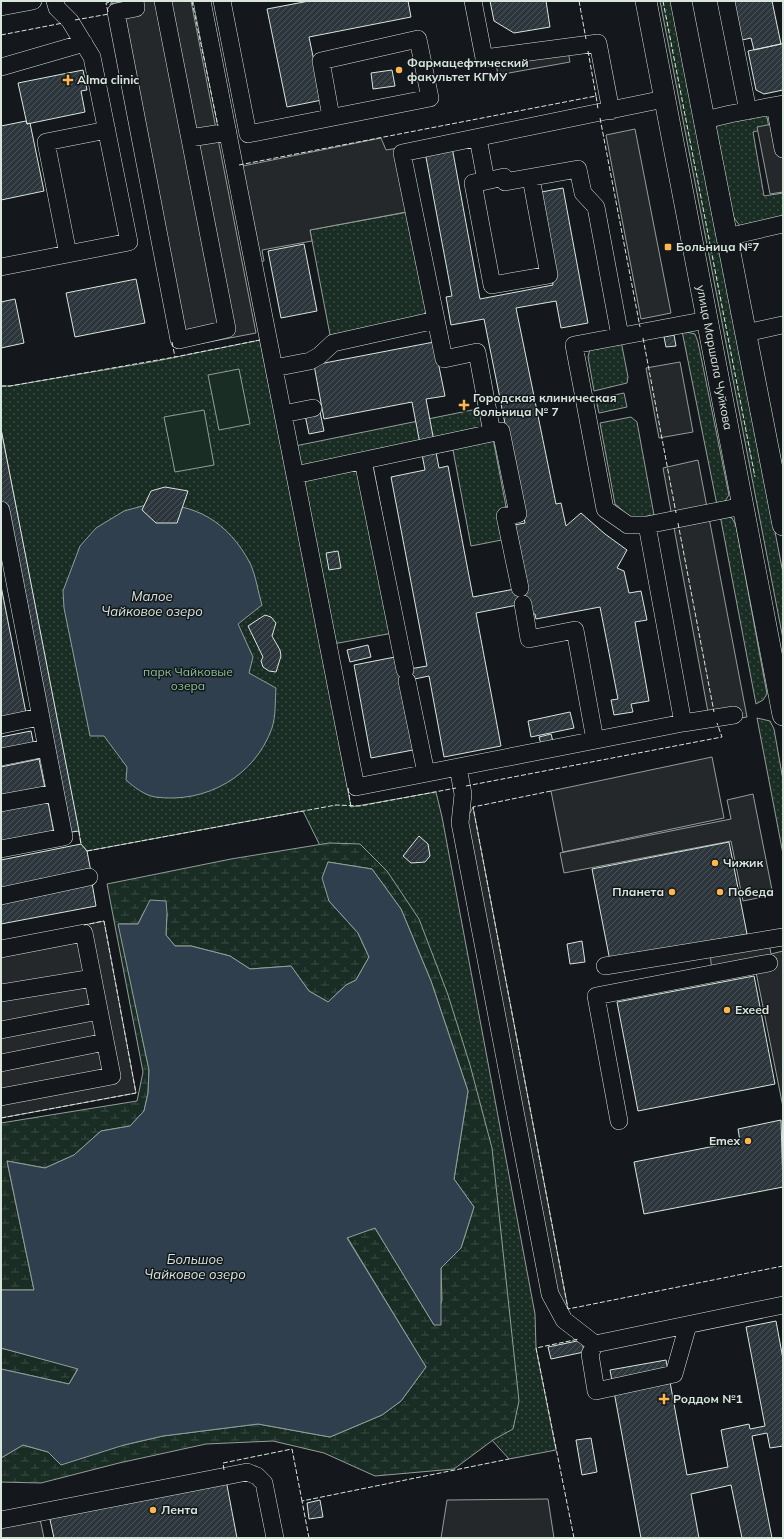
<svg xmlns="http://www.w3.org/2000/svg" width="784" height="1539" font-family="Mulish,sans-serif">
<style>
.green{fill:url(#green-dots);stroke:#939e99}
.wetland{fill:url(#wetland-marsh);stroke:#939e99}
.pitch{fill:#1a2d24;stroke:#939e99}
.parking{fill:#24282b;stroke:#939e99}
.water{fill:#2f3f4d;stroke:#939e99}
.building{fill:url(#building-hatch);stroke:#d8e6dc}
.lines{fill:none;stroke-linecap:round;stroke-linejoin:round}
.minor-casing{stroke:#d8e6dc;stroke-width:18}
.major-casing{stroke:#d8e6dc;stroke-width:22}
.minor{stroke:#14181c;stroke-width:17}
.major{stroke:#14181c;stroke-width:21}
.fence{stroke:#d8e6dc;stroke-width:1;stroke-dasharray:5 2;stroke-linecap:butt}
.poi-dot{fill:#ffb74d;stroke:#14181c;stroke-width:1.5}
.labels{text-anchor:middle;stroke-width:3;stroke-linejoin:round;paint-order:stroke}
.poi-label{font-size:12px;font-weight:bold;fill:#d8e6dc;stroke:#14181c;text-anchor:start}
.street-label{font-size:12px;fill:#d8e6dc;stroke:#14181c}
.park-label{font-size:12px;fill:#8ac095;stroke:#14181c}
.water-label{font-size:13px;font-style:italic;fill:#d8e6dc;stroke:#14181c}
</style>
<defs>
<pattern id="green-dots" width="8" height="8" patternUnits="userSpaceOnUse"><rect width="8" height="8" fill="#1a2d24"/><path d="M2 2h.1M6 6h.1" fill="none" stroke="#3b4b43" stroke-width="1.8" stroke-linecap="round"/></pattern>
<pattern id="wetland-marsh" width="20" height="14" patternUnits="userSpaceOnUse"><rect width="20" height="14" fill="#1a2d24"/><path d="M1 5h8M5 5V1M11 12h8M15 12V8" fill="none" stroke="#3b4b43"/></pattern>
<pattern id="building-hatch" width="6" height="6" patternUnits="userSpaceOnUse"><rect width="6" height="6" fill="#2c363c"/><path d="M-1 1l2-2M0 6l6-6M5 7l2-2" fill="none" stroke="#4a5358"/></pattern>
</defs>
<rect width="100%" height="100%" fill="#14181c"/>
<path class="green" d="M660,1H672L783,573V639Z
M762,112L767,117L769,128L753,132L764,196L783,193V219L740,226L732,215L715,125Z
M408,212L427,310L421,318L330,335L310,230Z
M682,331L695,334L698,342L729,495L725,501L717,505Z
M260,340L319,634L351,807L436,792L442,817L535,1314L536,1348L556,1450L509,1459L426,1367L328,862L303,811L87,851L81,844L1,429V386H10L157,361Z
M621,341L628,377L627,383L594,391L588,357L590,349Z
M624,393L627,407L599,413L596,399Z
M487,407L512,538L471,546L453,450L373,465L404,631L333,644L295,446Z
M631,417L637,422L654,515L636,518L630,517L615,504L600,423Z
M720,515L732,518L736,526L767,694L763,700L756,704Z
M757,718L770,721L774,729L783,780V854Z"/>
<path class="wetland" d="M329,843L360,844L387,871L419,919L448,995L470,1065L492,1148L519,1401L513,1429L493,1440L454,1469L375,1476L324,1453L273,1441L206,1444L119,1463L41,1483L1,1482V1458L23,1445L48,1452L124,1445L163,1436L258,1424L330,1437L382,1415L401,1401L426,1367L347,1237L375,1228L434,1325L442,1300L441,1268L461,1248L474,1207L454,1179L468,1091L431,981L401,909L372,869L328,862L329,901L358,933L369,957L356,980L346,985L328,1002L309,991L291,966L250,969L230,956L191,946H175L166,935L167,913L145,910L138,924H119L149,1070L148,1093L144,1111L130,1126L101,1131L74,1155L45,1168L7,1161L34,1290H1V1123L137,1101L143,1072L107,884L231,859Z
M1,1348L78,1368L69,1384L1,1369Z"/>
<path class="pitch" d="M239,369L250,424L219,430L208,375Z
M204,410L214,465L175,472L164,417Z"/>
<path class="parking" d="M125,1H191L256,333L177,348L110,4Z
M568,51L570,62L498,75L496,64Z
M783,122V192L770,194L757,127Z
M635,129L671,313L641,319L606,135Z
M381,138L386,150L404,147L417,210L310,230L312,241L262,250L264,261L251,263L233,168Z
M680,362L693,432L659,438L646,368Z
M698,460L747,717L710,723L663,468Z
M712,757L724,818L563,852L551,791Z
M753,794L773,895L743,901L731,841L564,873L560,853L731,819L727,800Z
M473,807L568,1309L557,1306L464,825Z
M104,921L136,1093L1,1118V942Z
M769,943L771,954L783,951V1107L756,972L713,981L710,953Z
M548,1499L554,1538H441L447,1500Z
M38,1509L44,1538H1V1516Z"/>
<path class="water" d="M150,504C196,503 228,522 250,563C256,576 258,592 262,605L238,624L253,657L249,673L276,688C275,700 276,716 272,728C255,776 206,804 155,797C144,795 134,787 126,780L127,767L104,736H90L64,608L63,591L80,546L96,528L124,511Z
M328,862L372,869L401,909L431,981L468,1091L454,1179L474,1207L461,1248L441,1268V1325H434L375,1228L347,1238L426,1367L401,1401L382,1415L330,1437L258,1424L163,1436L124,1445L61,1465L48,1452L23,1445L1,1458V1369L69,1384L78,1369L1,1348V1290H34L7,1161L45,1168L74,1155L101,1131L130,1126L144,1111L148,1093L149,1070L118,924H138L150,900L166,901L167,913L166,935L175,946H191L230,956L250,969L291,966L309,991L328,1002L346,985L356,980L369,957L358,933L329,901L322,878Z"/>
<path class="building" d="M309,1H408L411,17L309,37L322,100L287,107L267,9Z
M490,1H546L550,27L514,33L494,21Z
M734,1H772L781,44L754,50L751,38L742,40Z
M781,44H783V90L764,94L756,90L748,51Z
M83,70L87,90L81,91L85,112L27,124L18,83Z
M392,70L395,86L373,89L371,73Z
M26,121L27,124L30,123L44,191L1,200V126Z
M452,147L480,299L553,285L536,193L563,188L588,323L561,328L556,301L516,308L556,504L561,503L566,526L581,513L605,534L627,550L617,568L624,571L629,593L641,591L647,620L635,622L649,701L631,704L633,712L614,715L611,700L618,699L600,607L536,619L535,614H530L528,603L476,613L501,746L444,757L429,676L400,682L413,750L371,758L354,665L395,657L398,671L427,666L391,477L425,470L412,402L324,419L314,365L434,342L445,396L426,399L439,468L448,466L473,597L525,587L514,525L525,523L484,319L451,325L446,297L452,296L425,152Z
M304,244L317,311L281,318L268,251Z
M136,279L145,323L75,337L66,293Z
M15,299L24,343L1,348V302Z
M674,335L676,346L666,347L664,337Z
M320,412L324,431L309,434L305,415Z
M1,429L79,831L64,833L1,506Z
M165,487L188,491L177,523H156L142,510L151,491Z
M338,551L341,568L329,570L326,553Z
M1,586L26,713L1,718Z
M265,615L271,617L276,623L272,636L280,650L281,656L276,672L269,671L263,667L261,661L263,657L248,626Z
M368,645L371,657L350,662L347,650Z
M570,712L574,728L531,737L528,721Z
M31,731L34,746L1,753V737Z
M551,734L554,745L542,748L539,737Z
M39,759L45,788L1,797V767Z
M48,802L54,833L1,844V811Z
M419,836L428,844L430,856L425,862L411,863L403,856Z
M729,842L747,934L610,961L592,869Z
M81,844L87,851L91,872L1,889V860Z
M92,883L96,906L1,924V902Z
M582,941L585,962L570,964L567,944Z
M754,976L775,1084L638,1111L617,1002Z
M781,1120L783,1187L644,1214L634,1162L740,1141L738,1129Z
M776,1321L783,1359V1446L770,1448L767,1433L752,1436L772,1538H742L731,1485L691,1494L699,1538H641L610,1370L666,1360L687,1475L728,1467L721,1430L749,1424L750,1429L765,1426L746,1327Z
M582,1340L584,1352L551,1359L548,1347Z
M591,1438L597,1472L582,1475L576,1440Z
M226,1480L237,1538H54L49,1515Z
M320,1500L323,1517L309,1519L307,1503Z"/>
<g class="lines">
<g class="minor-casing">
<path id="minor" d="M135,1L136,8L116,12L179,340L227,329L163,1
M202,1L356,787L683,723L734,715
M222,1L248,134L430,98L418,39L321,61L331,117
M473,1L484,58L598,43L611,111
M726,1L748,111
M1,7L33,1
M1,67L84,43
M775,106L783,149
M705,120L730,114L783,104
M190,138L228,132
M478,138L486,181L504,177L505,182L578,169L583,193L596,207L620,336
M486,181L473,183L492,285L549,275L531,178
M727,237L783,224
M68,254L46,142L107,130
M1,267L129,242L92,57L70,21L57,8L55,1
M746,333L782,325
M274,368L310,361L319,356L333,343L436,320
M283,414L313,408
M492,433L477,352L444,359L402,153L664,99
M363,461L405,670
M295,475L501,431L518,514L505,516L520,588
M1,510L64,837L1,849
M647,525L743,506
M523,604L529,639L575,630L595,740
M407,681L426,773
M683,723L647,525H628L605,509L574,345L707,320
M1,725L39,717
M1,757L46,748
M458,767L463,794L460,823L550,1294L564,1320L595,1344
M1,803L55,793
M1,896L89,877
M1,949L84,933L112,1076L1,1097
M605,966L783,937
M1,993L93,978
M1,1030L99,1011
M1,1063L105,1042
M619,1121L596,996L769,963
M688,1325L674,1374L596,1391L590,1354L595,1344L783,1305
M1,1520L247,1472L257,1476L264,1483L275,1538"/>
</g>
<g class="major-casing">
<g id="major">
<path id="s1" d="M646,1L783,715"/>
<path d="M681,1L783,525"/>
</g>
</g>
<use href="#minor" class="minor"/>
<use href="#major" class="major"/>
<path class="fence" d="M192,1L218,126
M579,1L586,39
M663,1L755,477
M108,12L106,3L118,1
M75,20L109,14
M1,35L63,23
M588,51L596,96
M600,118L640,327
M239,165L596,96L598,109
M643,338L676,513
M172,342L175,357
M1,386H10L175,357L260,340
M678,523L714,712
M466,786L722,737L717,723
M348,788L351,807
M551,791L473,807L568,1309L783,1266
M79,831L81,844
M87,851L336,805L360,806L456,788
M1,1118L136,1093L104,921L84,925
M224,1470L223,1463L292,1449L302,1501
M309,1538L302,1501L509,1459
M574,1538L536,1348L579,1339"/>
</g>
<g class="poi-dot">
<circle cx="399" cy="70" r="4"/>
<path d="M66 74h4v4h4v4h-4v4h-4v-4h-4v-4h4z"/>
<rect x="664" y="243" width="8" height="8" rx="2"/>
<path d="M462 399h4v4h4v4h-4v4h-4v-4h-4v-4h4z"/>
<circle cx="715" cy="863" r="4"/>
<circle cx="672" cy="892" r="4"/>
<circle cx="720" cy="892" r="4"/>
<circle cx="727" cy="1010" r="4"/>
<circle cx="748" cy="1141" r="4"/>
<path d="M662 1393h4v4h4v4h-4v4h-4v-4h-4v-4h4z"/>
<circle cx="153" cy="1510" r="4"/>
</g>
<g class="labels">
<g class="poi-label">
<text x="407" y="67">Фармацефтический<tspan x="407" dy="14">факультет КГМУ</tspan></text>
<text x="77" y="84">Alma clinic</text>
<text x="676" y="251">Больница №7</text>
<text x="473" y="402">Городская клиническая<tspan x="473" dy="14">больница № 7</tspan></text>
<text x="723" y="867">Чижик</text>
<text x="664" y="896" text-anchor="end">Планета</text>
<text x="728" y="896">Победа</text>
<text x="735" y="1014">Exeed</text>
<text x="740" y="1145" text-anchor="end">Emex</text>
<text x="673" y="1403">Роддом №1</text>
<text x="161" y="1514">Лента</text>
</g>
<g class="street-label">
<text dy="4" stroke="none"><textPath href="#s1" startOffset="363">улица Маршала Чуйкова</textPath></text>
</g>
<g class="park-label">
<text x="188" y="676">парк Чайковые<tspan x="188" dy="14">озера</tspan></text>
</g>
<g class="water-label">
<text x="152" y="601">Малое<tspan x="152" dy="15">Чайковое озеро</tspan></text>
<text x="195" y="1264">Большое<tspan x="195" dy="15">Чайковое озеро</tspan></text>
</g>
</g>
<rect width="784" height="1539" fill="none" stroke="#d8e6dc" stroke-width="4"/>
</svg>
